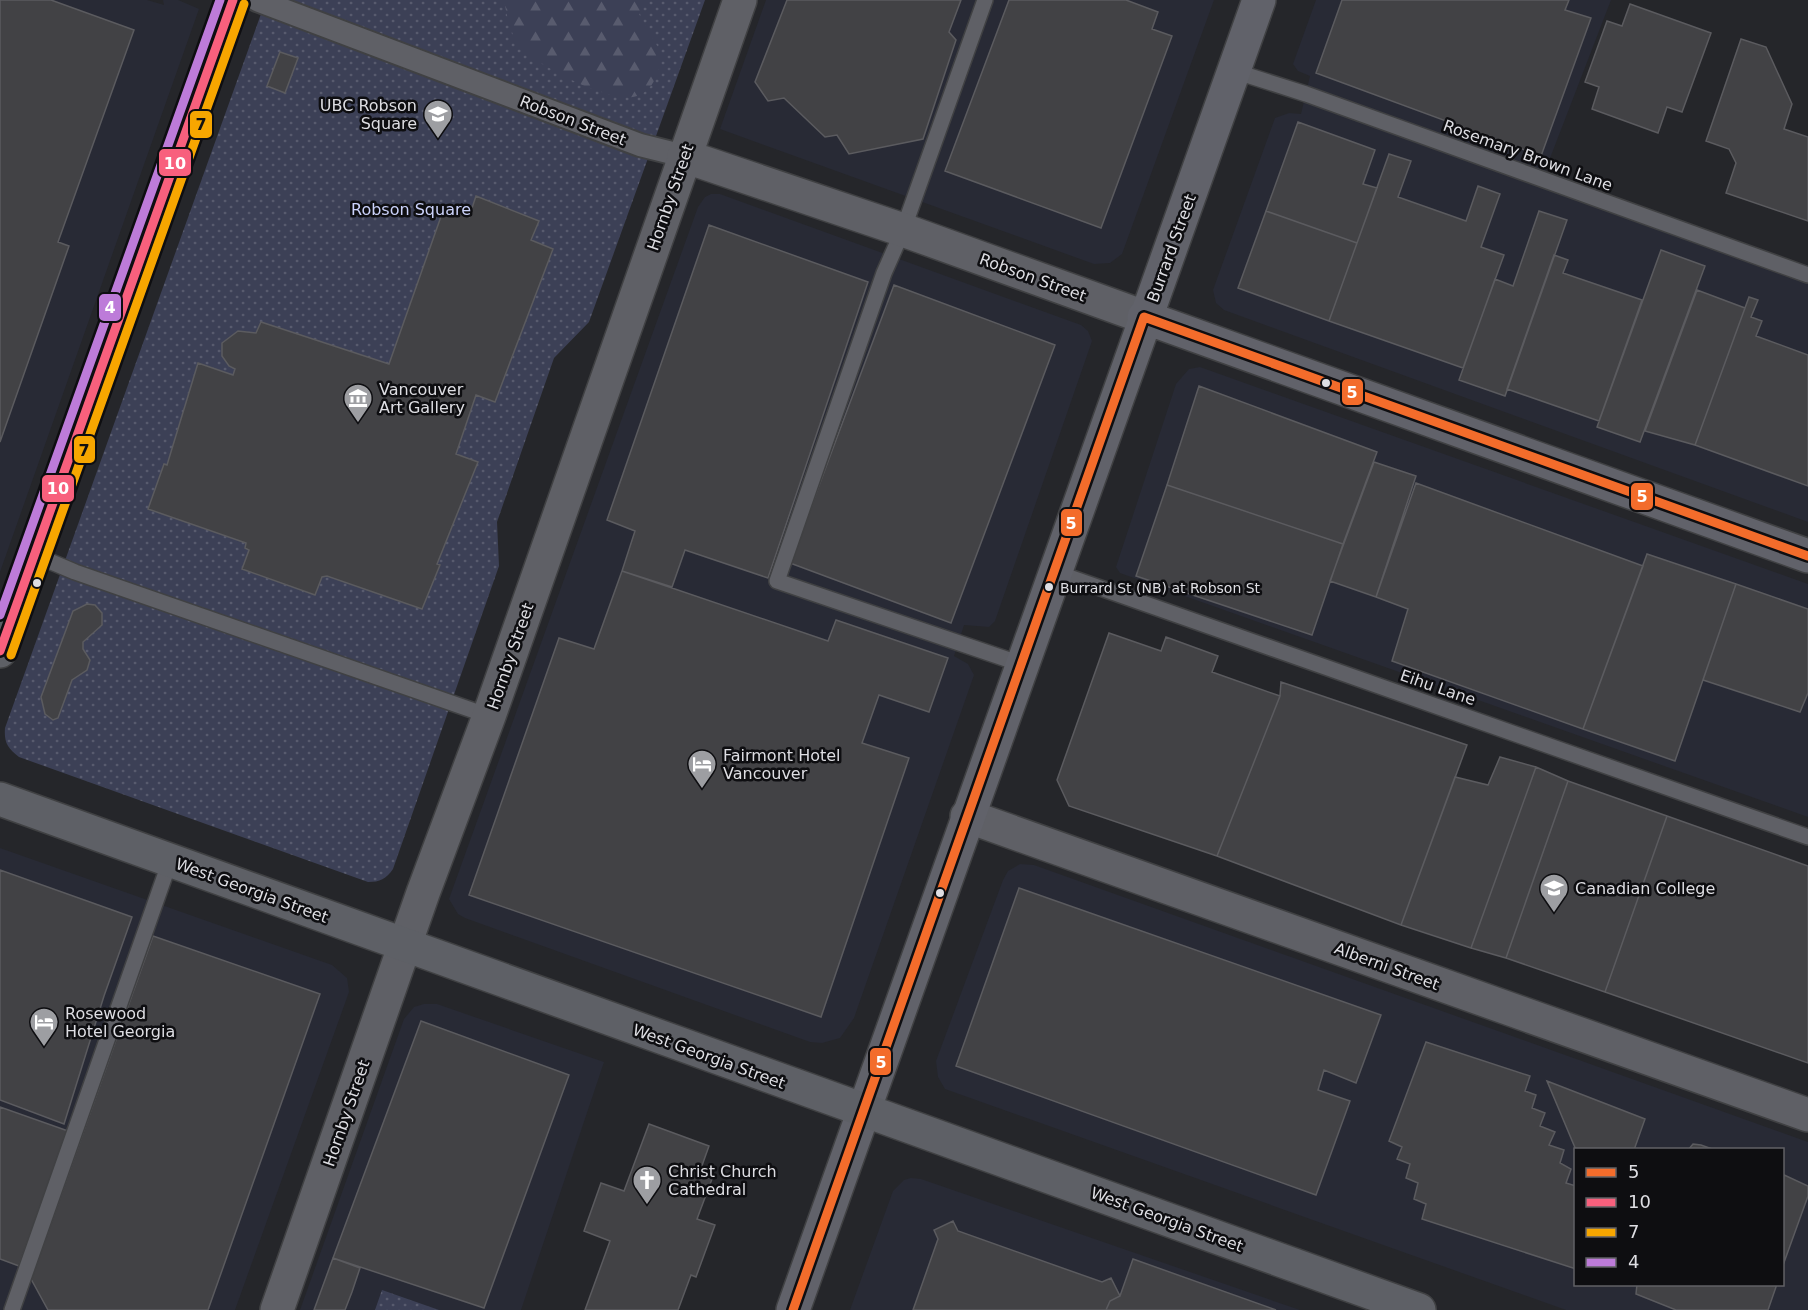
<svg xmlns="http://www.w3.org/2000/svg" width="1808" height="1310" font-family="'DejaVu Sans',sans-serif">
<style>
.built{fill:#282a35;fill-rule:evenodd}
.green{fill:url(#green-dots)}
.forest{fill:url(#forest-firs)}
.building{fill:#424245;stroke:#5b5b5f;stroke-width:1.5}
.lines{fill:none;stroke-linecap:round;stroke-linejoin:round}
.service-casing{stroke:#404143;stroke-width:18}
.pedestrian-casing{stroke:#404143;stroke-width:26}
.tertiary-casing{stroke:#404143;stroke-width:36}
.secondary-casing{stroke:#404143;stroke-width:36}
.trunk-casing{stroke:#404143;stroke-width:36}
.service{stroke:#5f6066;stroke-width:15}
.pedestrian{stroke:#5f6066;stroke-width:22}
.tertiary{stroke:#5f6066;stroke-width:33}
.secondary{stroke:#61626a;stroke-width:33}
.trunk{stroke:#5e6066;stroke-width:33}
.bus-1-casing{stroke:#0e0e11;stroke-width:14}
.bus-2-casing{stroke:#0e0e11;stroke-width:14}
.bus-3-casing{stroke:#0e0e11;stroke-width:14}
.bus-4-casing{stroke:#0e0e11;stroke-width:14}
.bus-1{stroke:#f36c2b;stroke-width:9}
.bus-2{stroke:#f8607d;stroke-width:9}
.bus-3{stroke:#f7a600;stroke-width:9}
.bus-4{stroke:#bd7bd9;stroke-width:9}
.bus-dot{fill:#dedee3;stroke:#0e0e11;stroke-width:2}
.labels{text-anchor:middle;stroke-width:5;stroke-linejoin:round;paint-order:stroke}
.bus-label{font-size:14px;fill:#dedee3;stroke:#0e0e11;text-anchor:start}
.poi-label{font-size:16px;fill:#dedee3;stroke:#0e0e11;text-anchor:start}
.street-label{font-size:16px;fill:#dedee3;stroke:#0e0e11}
.park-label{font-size:16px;fill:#cbd2fa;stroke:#0e0e11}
.line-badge{stroke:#0e0e11;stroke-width:2}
.badge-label{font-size:16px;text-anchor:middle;font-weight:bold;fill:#fff}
.pale-badge-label{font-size:16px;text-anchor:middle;font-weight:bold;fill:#111}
</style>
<defs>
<pattern id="green-dots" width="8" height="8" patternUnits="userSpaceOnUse" patternTransform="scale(1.5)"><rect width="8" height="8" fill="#3c4056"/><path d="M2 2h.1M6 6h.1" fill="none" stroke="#585b6e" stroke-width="1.8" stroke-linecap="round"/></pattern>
<pattern id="forest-firs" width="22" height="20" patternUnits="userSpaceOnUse" patternTransform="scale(1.5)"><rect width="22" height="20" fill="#3c4056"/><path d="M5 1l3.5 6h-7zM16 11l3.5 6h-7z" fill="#585b6e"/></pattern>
</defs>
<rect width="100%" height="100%" fill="#25262a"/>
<path class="built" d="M0,0H147L164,5L163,0H178L199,9L0,572Z
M766,0H1214L1122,254L1110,263L1094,264L720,129Z
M1316,0H1611L1542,179L1808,275V522L1224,310L1216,303L1213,290L1275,118L1289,113L1301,114L1310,76L1298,71L1293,64Z
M711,194H720L1081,325L1088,331L1092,341L995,621L989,627L964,625L954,656L968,664L974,675L854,1018L840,1038L822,1043L810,1042L465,918L458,914L449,899L698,207L705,197Z
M1200,367L1808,584V817L1120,573L1116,567L1176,384L1189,369Z
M0,848L332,965L347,978L349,992L235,1310H0Z
M1020,864L1034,865L1808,1142V1310H1566L945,1089L938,1077L936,1061L1003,880L1008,871ZM1576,1150H1782V1284H1576Z
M424,1004H437L604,1062L521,1310H300L404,1019L414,1007Z
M911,1178L921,1179L1300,1310H850L893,1191L904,1180Z"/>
<path class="green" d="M266,0H705L589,322L554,358L497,522L499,566L393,869C386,879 380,882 368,882L19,757C7,748 4,742 5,728Z
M382,1290L439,1310H375Z"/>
<path class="forest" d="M504,0H644L639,14L663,56C658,71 655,90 637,96C612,105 538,66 521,47C510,35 507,16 504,0Z"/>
<path class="building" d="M0,0H51L134,30L58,242L69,246L0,442Z
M0,0H51L134,30L58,242L69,246L0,442Z
M787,0H961L949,32L956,40L923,139L849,154L837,135L825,137L784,98L768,101L755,82Z
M1009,0H1126L1158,12L1152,29L1172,36L1101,228L945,171Z
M1342,0H1569L1565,10L1591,18L1541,156L1316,73Z
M1630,4L1711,33L1682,112L1667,107L1658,133L1592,109L1599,87L1585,82L1607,21L1622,26Z
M1741,39L1766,47L1792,104L1784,129L1808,137V221L1726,193L1736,163L1729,149L1706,141Z
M280,52L298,58L285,93L267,86Z
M1298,122L1375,150L1363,184L1377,188L1357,243L1266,211Z
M1389,154L1411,161L1398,197L1466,221L1478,186L1500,194L1481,247L1504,255L1463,368L1329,321Z
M476,196L539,221L531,240L553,249L495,402L476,395L456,454L478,462L437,564L440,565L422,609L327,576L322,577L315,595L242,569L249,550L245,548L246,543L148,509L164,464L167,465L198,363L233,375L235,369L229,366L222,356V343L238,331L256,333L261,322L389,364L444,208L469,217Z
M1266,211L1357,243L1329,321L1238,288Z
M1539,211L1567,220L1505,396L1459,380L1495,279L1513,286Z
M709,225L868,282L768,578L685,550L672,587L622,571L635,531L607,520Z
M1661,250L1705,266L1640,442L1597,427Z
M1554,255L1568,260L1563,273L1642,300L1599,421L1507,389Z
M894,285L1055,345L951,623L790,563Z
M1697,290L1745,308L1695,445L1645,431Z
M1749,297L1758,300L1751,317L1762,321L1756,336L1808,355V486L1695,445Z
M1199,386L1377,452L1343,544L1167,485Z
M1374,462L1416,476L1376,597L1330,581Z
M1416,483L1643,566L1583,729L1392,661L1408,609L1376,597Z
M1167,485L1343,544L1312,635L1136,576Z
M1647,554L1736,584L1675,761L1583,729Z
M622,571L828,641L836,620L948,658L929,712L879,695L862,743L909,758L821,1017L469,895L559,638L594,649Z
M1736,584L1808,609V693L1800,712L1703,680Z
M87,604L95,605L102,613V625L83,642V649L90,660L87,670L72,680L58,718L53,720L45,714L41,697L73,611Z
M1109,633L1161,651L1166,637L1218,656L1212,672L1280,696L1217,856L1069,806L1057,780Z
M1281,682L1467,745L1401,925L1217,856L1280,696Z
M1500,757L1536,767L1471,948L1401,925L1455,777L1488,785Z
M1536,767L1568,781L1506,958L1471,948Z
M1568,781L1667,816L1605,992L1506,958Z
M1667,816L1808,866V1063L1605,992Z
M0,870L132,917L104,996L64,1124L0,1100Z
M1019,888L1381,1015L1356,1083L1324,1070L1318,1090L1350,1101L1316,1195L956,1066Z
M153,936L320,994L208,1310H48L31,1279Z
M421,1021L569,1075L484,1308L333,1258Z
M1426,1042L1530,1076L1525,1091L1536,1095L1532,1108L1545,1113L1540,1126L1555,1132L1549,1145L1564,1150L1560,1163L1571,1169L1566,1183L1576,1186V1269L1422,1219L1426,1204L1414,1199L1418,1183L1406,1178L1410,1164L1397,1159L1402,1147L1389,1141Z
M1547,1081L1645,1119L1634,1150H1576Z
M0,1107L68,1131L19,1266L0,1259Z
M649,1124L709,1146L699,1174L712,1179L697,1219L715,1225L696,1277L691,1275L678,1310H585L610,1241L584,1231L601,1183L624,1191Z
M1693,1144L1701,1145L1715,1150H1688Z
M1782,1174L1808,1186V1196L1782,1268Z
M953,1221L958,1231L1102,1282L1111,1278L1120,1296L1110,1301L1106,1310H913L938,1239L934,1230Z
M333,1258L360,1268L352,1292L345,1310H314Z
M1133,1259L1276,1310H1106L1110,1301L1120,1296Z
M1637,1284H1777L1768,1310H1676L1636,1294Z"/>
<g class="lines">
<g class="service-casing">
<path id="service" d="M985,0L903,230L884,273L777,581L1021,664
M1234,71L1306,94L1808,275
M35,555L75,572L489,716
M1055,572L1808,837
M12,1310L170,861"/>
</g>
<g class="pedestrian-casing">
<path id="pedestrian" d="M257,0L640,145L684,156"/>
</g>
<g class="tertiary-casing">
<path id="tertiary" d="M684,156L903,230L1144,317
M967,816L1808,1115
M277,1310L423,893L489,716L740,0"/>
</g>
<g class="secondary-casing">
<path id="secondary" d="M1144,317L1808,556
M793,1310L1259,0"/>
</g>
<g class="trunk-casing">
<path id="trunk" d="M0,651L233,0
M0,799L1419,1310"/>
</g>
<use href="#service" class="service"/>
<use href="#pedestrian" class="pedestrian"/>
<use href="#tertiary" class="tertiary"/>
<use href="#secondary" class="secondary"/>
<use href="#trunk" class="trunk"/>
<g class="bus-1-casing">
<path id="bus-1" d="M1144,317L1808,556
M793,1310L1144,317"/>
</g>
<g class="bus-2-casing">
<path id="bus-2" d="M0,651L233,0"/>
</g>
<g class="bus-3-casing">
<path id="bus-3" d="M11,655L244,4"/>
</g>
<g class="bus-4-casing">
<path id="bus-4" d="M0,615L220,0"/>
</g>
<use href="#bus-1" class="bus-1"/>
<use href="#bus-2" class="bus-2"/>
<use href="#bus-3" class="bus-3"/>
<use href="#bus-4" class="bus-4"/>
</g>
<defs>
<g id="university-pin" transform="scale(1.5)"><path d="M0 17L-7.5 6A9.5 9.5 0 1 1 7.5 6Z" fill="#9d9ea2" stroke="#0e0e11"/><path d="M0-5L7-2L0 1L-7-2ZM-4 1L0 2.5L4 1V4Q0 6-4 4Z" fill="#fff"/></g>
<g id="museum-pin" transform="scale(1.5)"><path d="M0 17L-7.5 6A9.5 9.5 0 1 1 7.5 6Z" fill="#9d9ea2" stroke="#0e0e11"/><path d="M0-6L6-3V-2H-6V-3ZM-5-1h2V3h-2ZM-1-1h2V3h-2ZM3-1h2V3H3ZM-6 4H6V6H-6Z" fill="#fff"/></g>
<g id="hotel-pin" transform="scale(1.5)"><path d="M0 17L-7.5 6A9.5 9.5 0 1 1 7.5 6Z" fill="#9d9ea2" stroke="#0e0e11"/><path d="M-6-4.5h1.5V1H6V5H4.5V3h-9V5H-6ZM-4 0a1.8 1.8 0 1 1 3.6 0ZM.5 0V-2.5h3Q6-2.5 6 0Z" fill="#fff"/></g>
<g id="church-pin" transform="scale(1.5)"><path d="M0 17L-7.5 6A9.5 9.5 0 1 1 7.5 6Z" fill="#9d9ea2" stroke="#0e0e11"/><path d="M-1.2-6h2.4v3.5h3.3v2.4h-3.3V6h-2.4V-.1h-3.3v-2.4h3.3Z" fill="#fff"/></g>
</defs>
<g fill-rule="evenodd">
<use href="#university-pin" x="438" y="114"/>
<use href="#museum-pin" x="358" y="398"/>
<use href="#hotel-pin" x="702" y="764"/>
<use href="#university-pin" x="1554" y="888"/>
<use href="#hotel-pin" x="44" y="1022"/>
<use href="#church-pin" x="647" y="1180"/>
</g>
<g class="bus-dot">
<circle cx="1326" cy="383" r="5"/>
<circle cx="37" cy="583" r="5"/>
<circle cx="1049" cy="587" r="5"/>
<circle cx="940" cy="893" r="5"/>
</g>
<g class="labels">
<g class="bus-label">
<text x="1060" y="593">Burrard St (NB) at Robson St</text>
</g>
<g class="poi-label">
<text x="417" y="111" text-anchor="end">UBC Robson<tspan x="417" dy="18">Square</tspan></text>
<text x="379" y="395">Vancouver<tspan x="379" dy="18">Art Gallery</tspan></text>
<text x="723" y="761">Fairmont Hotel<tspan x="723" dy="18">Vancouver</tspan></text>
<text x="1575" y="894">Canadian College</text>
<text x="65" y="1019">Rosewood<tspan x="65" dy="18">Hotel Georgia</tspan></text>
<text x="668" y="1177">Christ Church<tspan x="668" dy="18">Cathedral</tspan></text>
</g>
<g class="street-label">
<text transform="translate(573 120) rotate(21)" y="6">Robson Street</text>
<text transform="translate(1528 155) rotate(20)" y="6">Rosemary Brown Lane</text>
<text transform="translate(670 197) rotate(-71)" y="6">Hornby Street</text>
<text transform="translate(1171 248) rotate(-70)" y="6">Burrard Street</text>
<text transform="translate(1033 277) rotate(20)" y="6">Robson Street</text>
<text transform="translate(510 656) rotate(-71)" y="6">Hornby Street</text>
<text transform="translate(1438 687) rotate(19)" y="6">Eihu Lane</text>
<text transform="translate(252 890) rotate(20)" y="6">West Georgia Street</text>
<text transform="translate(1387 966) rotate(20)" y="6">Alberni Street</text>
<text transform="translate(709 1056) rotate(20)" y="6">West Georgia Street</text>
<text transform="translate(346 1113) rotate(-71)" y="6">Hornby Street</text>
<text transform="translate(1167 1219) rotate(20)" y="6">West Georgia Street</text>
</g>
<g class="park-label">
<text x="411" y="215">Robson Square</text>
</g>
</g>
<g class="line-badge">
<rect x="189" y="110" width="24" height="29" rx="6" fill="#f7a600"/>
<rect x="158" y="148" width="34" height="29" rx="6" fill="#f8607d"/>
<rect x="98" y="293" width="24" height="29" rx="6" fill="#bd7bd9"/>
<rect x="1341" y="378" width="23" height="28" rx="6" fill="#f36c2b"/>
<rect x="73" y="435" width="23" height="29" rx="6" fill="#f7a600"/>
<rect x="41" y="474" width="34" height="29" rx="6" fill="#f8607d"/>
<rect x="1630" y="482" width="24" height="29" rx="6" fill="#f36c2b"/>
<rect x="1060" y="508" width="23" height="29" rx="6" fill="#f36c2b"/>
<rect x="869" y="1047" width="23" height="29" rx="6" fill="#f36c2b"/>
</g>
<g class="badge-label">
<text x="175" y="169">10</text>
<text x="110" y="313">4</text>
<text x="1352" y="398">5</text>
<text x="58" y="494">10</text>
<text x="1642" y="502">5</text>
<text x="1071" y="529">5</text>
<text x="881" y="1068">5</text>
</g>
<g class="pale-badge-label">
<text x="201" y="130">7</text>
<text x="84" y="456">7</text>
</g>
<rect x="1574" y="1148" width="210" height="138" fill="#0e0e11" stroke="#616165" stroke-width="1.5"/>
<rect x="1586" y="1168" width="30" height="9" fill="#f36c2b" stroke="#616165" stroke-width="1.5"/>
<text x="1628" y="1178" font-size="18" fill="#dedee3">5</text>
<rect x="1586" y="1198" width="30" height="9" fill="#f8607d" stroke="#616165" stroke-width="1.5"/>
<text x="1628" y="1208" font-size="18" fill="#dedee3">10</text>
<rect x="1586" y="1228" width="30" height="9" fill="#f7a600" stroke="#616165" stroke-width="1.5"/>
<text x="1628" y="1238" font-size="18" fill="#dedee3">7</text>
<rect x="1586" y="1258" width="30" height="9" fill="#bd7bd9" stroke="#616165" stroke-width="1.5"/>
<text x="1628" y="1268" font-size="18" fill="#dedee3">4</text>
</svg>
